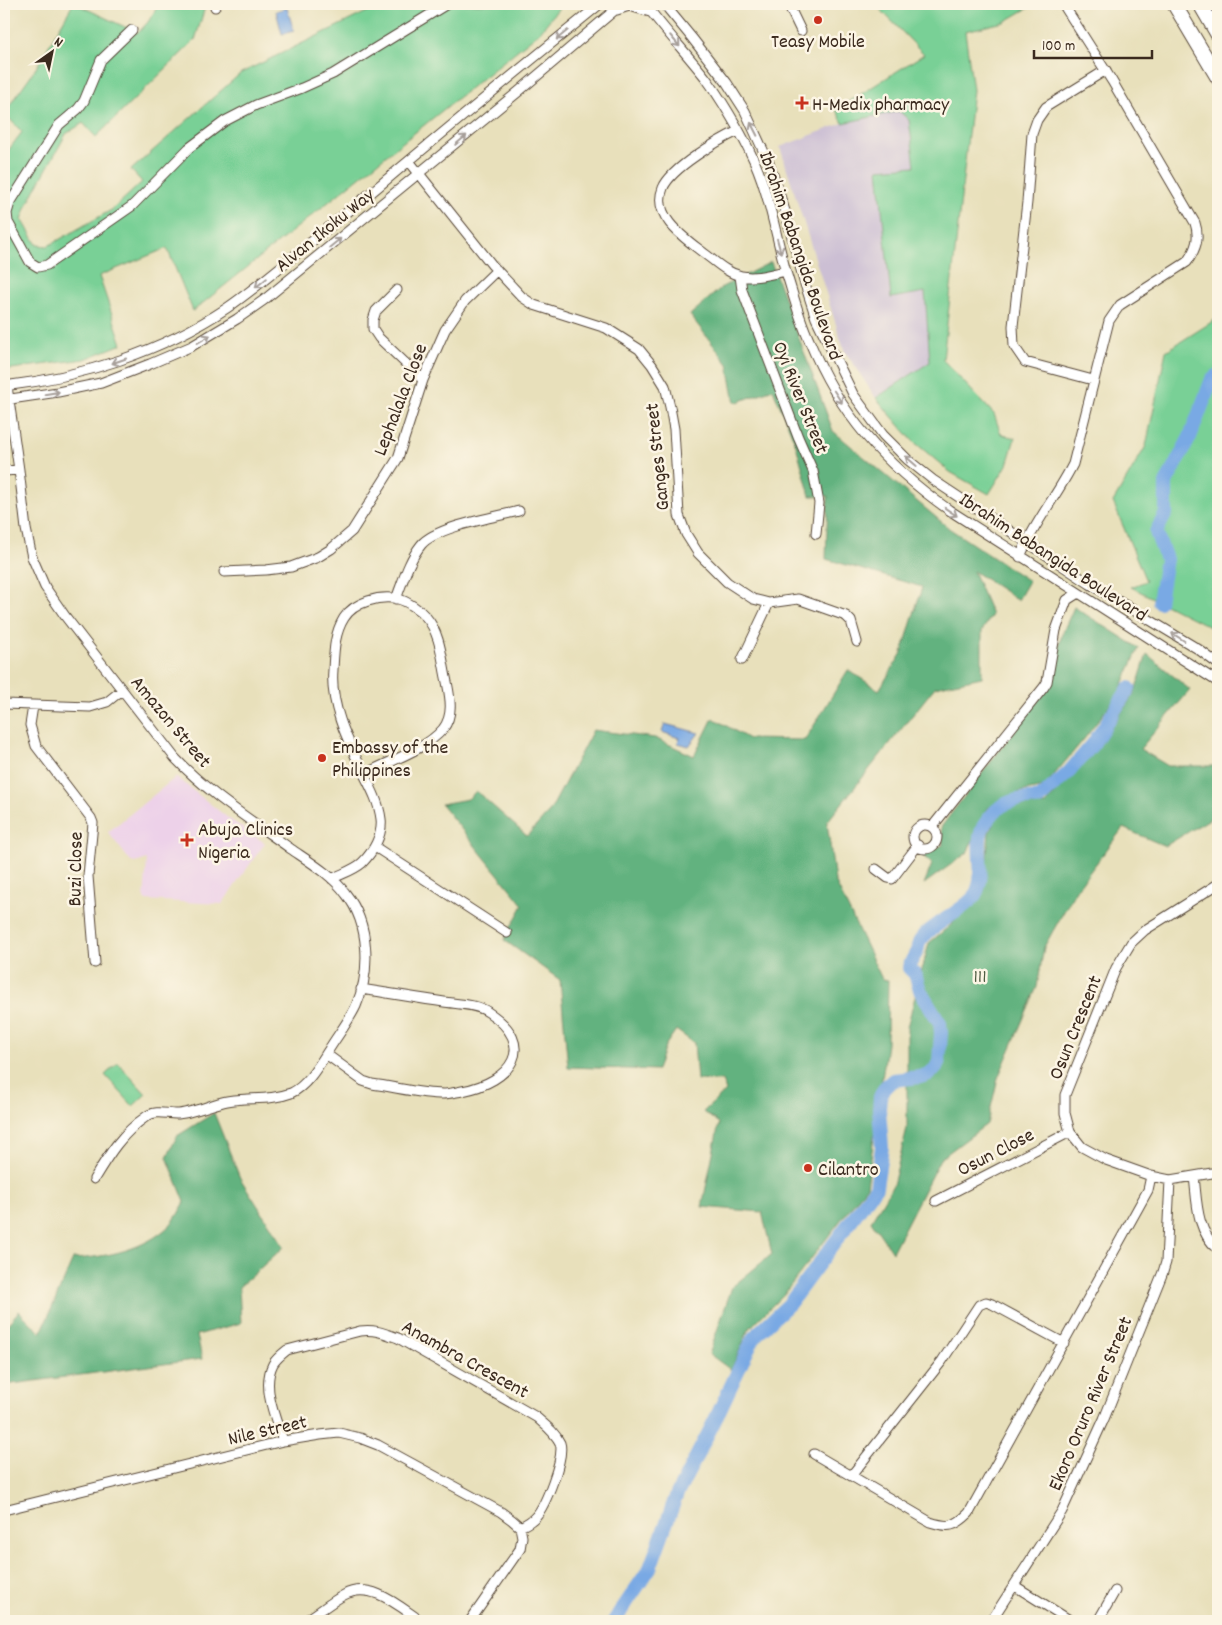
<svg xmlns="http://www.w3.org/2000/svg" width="1222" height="1625" font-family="Dekko,sans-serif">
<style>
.built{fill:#edd1e9}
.industrial{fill:#ccbfd4}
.green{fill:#79d096;stroke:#5a7d5a}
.forest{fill:#62b27f;stroke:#4e6e4e}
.water{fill:#79a9e4;stroke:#5a6a81}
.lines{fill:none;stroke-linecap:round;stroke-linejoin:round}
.river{stroke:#79a9e4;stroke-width:14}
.minor-casing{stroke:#554536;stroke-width:11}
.highway-casing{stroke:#554536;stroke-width:16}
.minor{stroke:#fff;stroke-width:9}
.highway{stroke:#fff;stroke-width:14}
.oneway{stroke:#a79f9a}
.poi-dot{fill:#c8321e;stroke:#fcf5e5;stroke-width:2}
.labels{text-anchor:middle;stroke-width:5;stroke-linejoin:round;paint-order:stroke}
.poi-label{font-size:20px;fill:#3b2a1e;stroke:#fcf5e5;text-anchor:start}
.street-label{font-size:20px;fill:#3b2a1e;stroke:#fcf5e5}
.park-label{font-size:20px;fill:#4e5c42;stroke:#fcf5e5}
</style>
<rect width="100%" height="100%" fill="#fcf5e5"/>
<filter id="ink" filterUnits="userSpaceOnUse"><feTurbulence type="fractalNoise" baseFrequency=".02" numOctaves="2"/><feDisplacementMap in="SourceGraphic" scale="10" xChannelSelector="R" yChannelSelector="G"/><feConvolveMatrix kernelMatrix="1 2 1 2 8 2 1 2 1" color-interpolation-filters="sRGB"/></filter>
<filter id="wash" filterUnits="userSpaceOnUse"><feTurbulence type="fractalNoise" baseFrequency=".0096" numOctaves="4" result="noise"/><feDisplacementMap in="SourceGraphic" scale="20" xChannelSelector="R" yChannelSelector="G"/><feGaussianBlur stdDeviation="1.12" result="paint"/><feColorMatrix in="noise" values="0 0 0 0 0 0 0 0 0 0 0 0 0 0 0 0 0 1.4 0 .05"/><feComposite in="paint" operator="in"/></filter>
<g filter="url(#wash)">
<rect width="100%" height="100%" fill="#e8e0bb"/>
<path class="built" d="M176,777L228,818L265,843L222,904L144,900L147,859L136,863L131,862L108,832Z"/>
<path class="industrial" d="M900,111L909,120L915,166L878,169L891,298L925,292L930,362L876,398L844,350L780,147L843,123Z"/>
<path class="green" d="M73,4H76L138,33L148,22L159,4H206L195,40L96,137L83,123L66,134L29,201L22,219L37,245L48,246L113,209L142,182L131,170L241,73L383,4H562L540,32L193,311L167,248L99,276L122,344L85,359L4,370V156L22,132L4,113L36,68Z
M875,4H1035L1004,22L965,31L973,90L943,360L994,414L1001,434L1015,438L1007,465L989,494L950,472L913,441L876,398L930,362L925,292L891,298L878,169L915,166L909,120L899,111L843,123L836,110L924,54Z
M1218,318V631L1131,587L1146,581L1113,502L1146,446L1166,351Z
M118,1063L146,1094L133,1106L105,1075Z"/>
<path class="forest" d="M771,262L833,431L950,529L1029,581L1018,600L973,571L992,615L982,631V677L935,687L827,822L835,881L882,979L888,980L887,1044L867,1186L784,1294L749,1329L731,1370L709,1354L732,1287L772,1254L762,1212L702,1207L719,1123L703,1112L726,1091L722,1081L697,1080L694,1043L676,1030L665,1046L657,1070L568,1067L560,980L504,940L523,905L441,804L468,799L476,791L527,836L550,811L593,730L655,738L694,756L713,718L749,739L805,740L848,670L879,690L902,653L922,587L826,559L828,496H810L796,445L773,389L735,403L728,364L690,315L722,287Z
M1074,607L1139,648L1119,693L1085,738L1044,787L1020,792L988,808L967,853L924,884L932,864L922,855L943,845L941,827L1049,686L1062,634Z
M1147,654L1190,690L1140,749L1168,766H1216L1218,770V814L1165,846L1123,828L1076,890L1044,947L1037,987L998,1078L987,1124L940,1159L892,1252L871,1221L893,1185L907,1128V1027L929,943L952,924L984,891L989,832L999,813L1014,806L1045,805L1099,746L1135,692Z
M214,1113L240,1178L284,1247L239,1287L241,1323L197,1335L202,1359L4,1385V1328L19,1311L41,1333L73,1259C106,1257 145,1250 170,1225C176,1219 180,1210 185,1202L167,1157L177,1136Z"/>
<path class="water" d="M287,8L294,31L282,34L276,11Z
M665,724L699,733L689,746L678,743L679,738L662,732Z"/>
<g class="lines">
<path class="river" d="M1159,602L1166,559L1156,532L1166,513V483L1190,437L1212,379L1218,375
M614,1621L650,1568L677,1494L714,1422L751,1343L758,1333L789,1304L876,1187L882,1147L879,1109L880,1097L885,1087L893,1080L920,1077L929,1074L936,1068L939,1061L941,1033L940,1023L920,990L915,974L909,968C911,960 914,957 917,951C918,948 918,946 919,943C925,929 960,912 972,899C989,879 974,852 982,829C984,824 988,820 991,816C1003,800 1020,798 1039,799L1068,773L1093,744L1129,688"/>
</g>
</g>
<g filter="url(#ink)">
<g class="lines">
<g class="minor-casing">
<path id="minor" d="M645,4C664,29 685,52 705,77C720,97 739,129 750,152C768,187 775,233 786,272C793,294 799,318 809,340C839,414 884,464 949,510L1218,682
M664,4L692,38L727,83L745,111L769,163L785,211L804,281L816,318L853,394L883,435L908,460L933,480L1090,584L1198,649L1218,664
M788,4L801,31
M215,7V4
M617,10L629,6L650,12
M132,30L101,60L84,101L78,109L59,125L10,203L7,213L8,222L30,262L38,267L47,265L132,206L189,148L225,121L256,105L302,88L333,74L447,4
M738,131C719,140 671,168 663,188C651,217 686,239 705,254C716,262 727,273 741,276C756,279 771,274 786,271
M409,161L492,265L522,297L534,305L606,328L639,349L652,365L665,386L670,407L674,429L679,515L686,534L698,553L727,582L753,599L769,603L798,599L846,616L851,621L857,642
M740,276L742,290L798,437L813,471L819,503L816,534
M397,290L376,311L373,320V329L379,338L423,380
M1093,380L1025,362L1014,346L1013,326L1027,202L1032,134L1037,120L1046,107L1106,70
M4,386C82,377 161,352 227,308C252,291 275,271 299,252C332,225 365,198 398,170C465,114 532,59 600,4
M7,386L19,470L26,529L32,557L45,587L65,616L175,758C209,794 251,820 291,849C310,862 332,875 346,894C370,924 371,972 356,1006C349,1021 337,1036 328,1051C319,1065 307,1086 291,1093C270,1101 249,1097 227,1101C212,1104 190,1114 176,1114C166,1114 156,1110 147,1116C122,1133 109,1154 94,1179
M4,400L58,392L101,383L150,364L192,346L237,319L264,300L518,92L622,4
M4,471L19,470
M1020,557C1033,524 1057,496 1073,464L1109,321L1120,305L1187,262C1196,249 1200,238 1195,223L1112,81L1063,4
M224,572L266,570L291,567L318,557L331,549L352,531L398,458L423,380L445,330L465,301L497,270
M396,599C403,581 409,560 421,545C435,527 495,517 519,511
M742,660L769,603
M4,704L90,707L107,702L122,690
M33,706L30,725L36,746L91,818L93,823L88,876L95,963
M913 837a12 12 0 1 1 24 0a12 12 0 1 1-24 0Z
M932,827L1044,687L1047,682L1056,630L1067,600L1078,593
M375,847L507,933
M876,869L888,878L892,879L918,845
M332,879C341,874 354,870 362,863C373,852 383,835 381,819C379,802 370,786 362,770C347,739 330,705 333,670C334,652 334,634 344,618C354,602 380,595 398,599C407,601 420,610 426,617C441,634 442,661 447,682C450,697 454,715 443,729C425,750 389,761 365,774
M1218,884L1145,930L1131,943L1116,968L1065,1095V1113L1070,1132L1082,1147L1106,1160L1151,1176L1170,1180L1218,1172
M326,1054L363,1081L372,1084C395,1087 421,1094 443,1094C449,1094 456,1092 462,1091C511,1082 539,1045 488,1012C477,1004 457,1004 444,1002C416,998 389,993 361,989
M1194,1176C1197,1201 1196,1231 1218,1249
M936,1201L1070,1132
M283,1441C276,1419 261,1387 273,1364C276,1359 282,1354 287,1350L360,1331C375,1329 384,1333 398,1338L536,1417C545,1425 555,1432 560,1443C565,1457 545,1506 536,1516C531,1522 526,1524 520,1527
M814,1454L930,1522C949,1528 955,1527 969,1513L1148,1190L1151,1176
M851,1476L942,1361L979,1305L986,1302L992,1304L1064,1343
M4,1510L283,1441L320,1435L339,1433L360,1438L378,1445L501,1512L512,1520L520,1527L522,1537L520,1549L470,1621
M1015,1586L1071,1621
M305,1621C318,1613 331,1602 344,1595C371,1580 400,1607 421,1621
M991,1621L1062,1511L1104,1419L1163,1272L1166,1262L1170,1180
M1098,1621L1115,1591"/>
</g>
<g class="highway-casing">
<path id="highway" d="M1174,4L1218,78
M1200,4L1218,35"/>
</g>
<use href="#minor" class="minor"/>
<use href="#highway" class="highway"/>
</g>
<defs><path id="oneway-shaft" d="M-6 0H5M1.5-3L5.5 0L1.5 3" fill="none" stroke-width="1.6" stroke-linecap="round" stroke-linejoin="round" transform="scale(1.25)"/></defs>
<g class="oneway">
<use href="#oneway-shaft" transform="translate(562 35) rotate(140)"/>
<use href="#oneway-shaft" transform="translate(675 41) rotate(50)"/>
<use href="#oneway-shaft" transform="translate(754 129) rotate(-117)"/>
<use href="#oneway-shaft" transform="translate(461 140) rotate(-40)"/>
<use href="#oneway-shaft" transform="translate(335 243) rotate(-39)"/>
<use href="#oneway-shaft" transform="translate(779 246) rotate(75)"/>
<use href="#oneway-shaft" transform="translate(261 283) rotate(141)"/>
<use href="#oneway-shaft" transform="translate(204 339) rotate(-31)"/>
<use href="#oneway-shaft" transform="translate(119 361) rotate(161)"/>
<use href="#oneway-shaft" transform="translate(52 393) rotate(-10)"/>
<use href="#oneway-shaft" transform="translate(838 397) rotate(57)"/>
<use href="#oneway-shaft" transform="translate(911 461) rotate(-139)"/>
<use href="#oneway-shaft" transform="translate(951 512) rotate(34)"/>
<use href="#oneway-shaft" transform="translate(1178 637) rotate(-148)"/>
</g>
</g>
<g class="poi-dot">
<circle cx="818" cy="20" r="5"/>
<path d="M799.5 95.5h5v5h5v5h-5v5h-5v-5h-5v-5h5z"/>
<circle cx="322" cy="758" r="5"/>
<path d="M184.5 832.5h5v5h5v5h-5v5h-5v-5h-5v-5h5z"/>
<circle cx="808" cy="1168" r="5"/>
</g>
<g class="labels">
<g class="poi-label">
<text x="818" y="47" text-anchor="middle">Teasy Mobile</text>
<text x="812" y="110">H-Medix pharmacy</text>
<text x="332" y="753">Embassy of the<tspan x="332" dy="23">Philippines</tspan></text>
<text x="198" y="835">Abuja Clinics<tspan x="198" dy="23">Nigeria</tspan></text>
<text x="818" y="1175">Cilantro</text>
</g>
<g class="street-label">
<text transform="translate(324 229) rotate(-39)" y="7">Alvan Ikoku Way</text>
<text transform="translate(802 255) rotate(71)" y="7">Ibrahim Babangida Boulevard</text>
<text transform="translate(802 397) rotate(68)" y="7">Oyi River Street</text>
<text transform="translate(399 399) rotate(-69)" y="7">Lephalala Close</text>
<text transform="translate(656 457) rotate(-96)" y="7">Ganges Street</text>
<text transform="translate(1054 556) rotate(33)" y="7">Ibrahim Babangida Boulevard</text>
<text transform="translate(172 721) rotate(50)" y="7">Amazon Street</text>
<text transform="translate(74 869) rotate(-89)" y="7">Buzi Close</text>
<text transform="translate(1074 1027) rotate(-68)" y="7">Osun Crescent</text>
<text transform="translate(995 1151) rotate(-27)" y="7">Osun Close</text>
<text transform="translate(466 1358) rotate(29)" y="7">Anambra Crescent</text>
<text transform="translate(1089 1403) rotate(-67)" y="7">Ekoro Oruro River Street</text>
<text transform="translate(267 1429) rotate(-13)" y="7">Nile Street</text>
</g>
<g class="park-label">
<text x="980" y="982">111</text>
</g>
</g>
<rect width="1222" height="1625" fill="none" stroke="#fcf5e5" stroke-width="20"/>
<g transform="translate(52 52) rotate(33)" stroke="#fcf5e5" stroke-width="4" paint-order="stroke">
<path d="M0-4L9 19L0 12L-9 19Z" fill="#3b2a1e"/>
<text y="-8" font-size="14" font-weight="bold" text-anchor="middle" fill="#3b2a1e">N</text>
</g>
<path d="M1034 50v8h118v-8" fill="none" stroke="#3b2a1e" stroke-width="2.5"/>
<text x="1042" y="50" font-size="15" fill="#3b2a1e" stroke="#fcf5e5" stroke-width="4" paint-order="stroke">100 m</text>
</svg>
